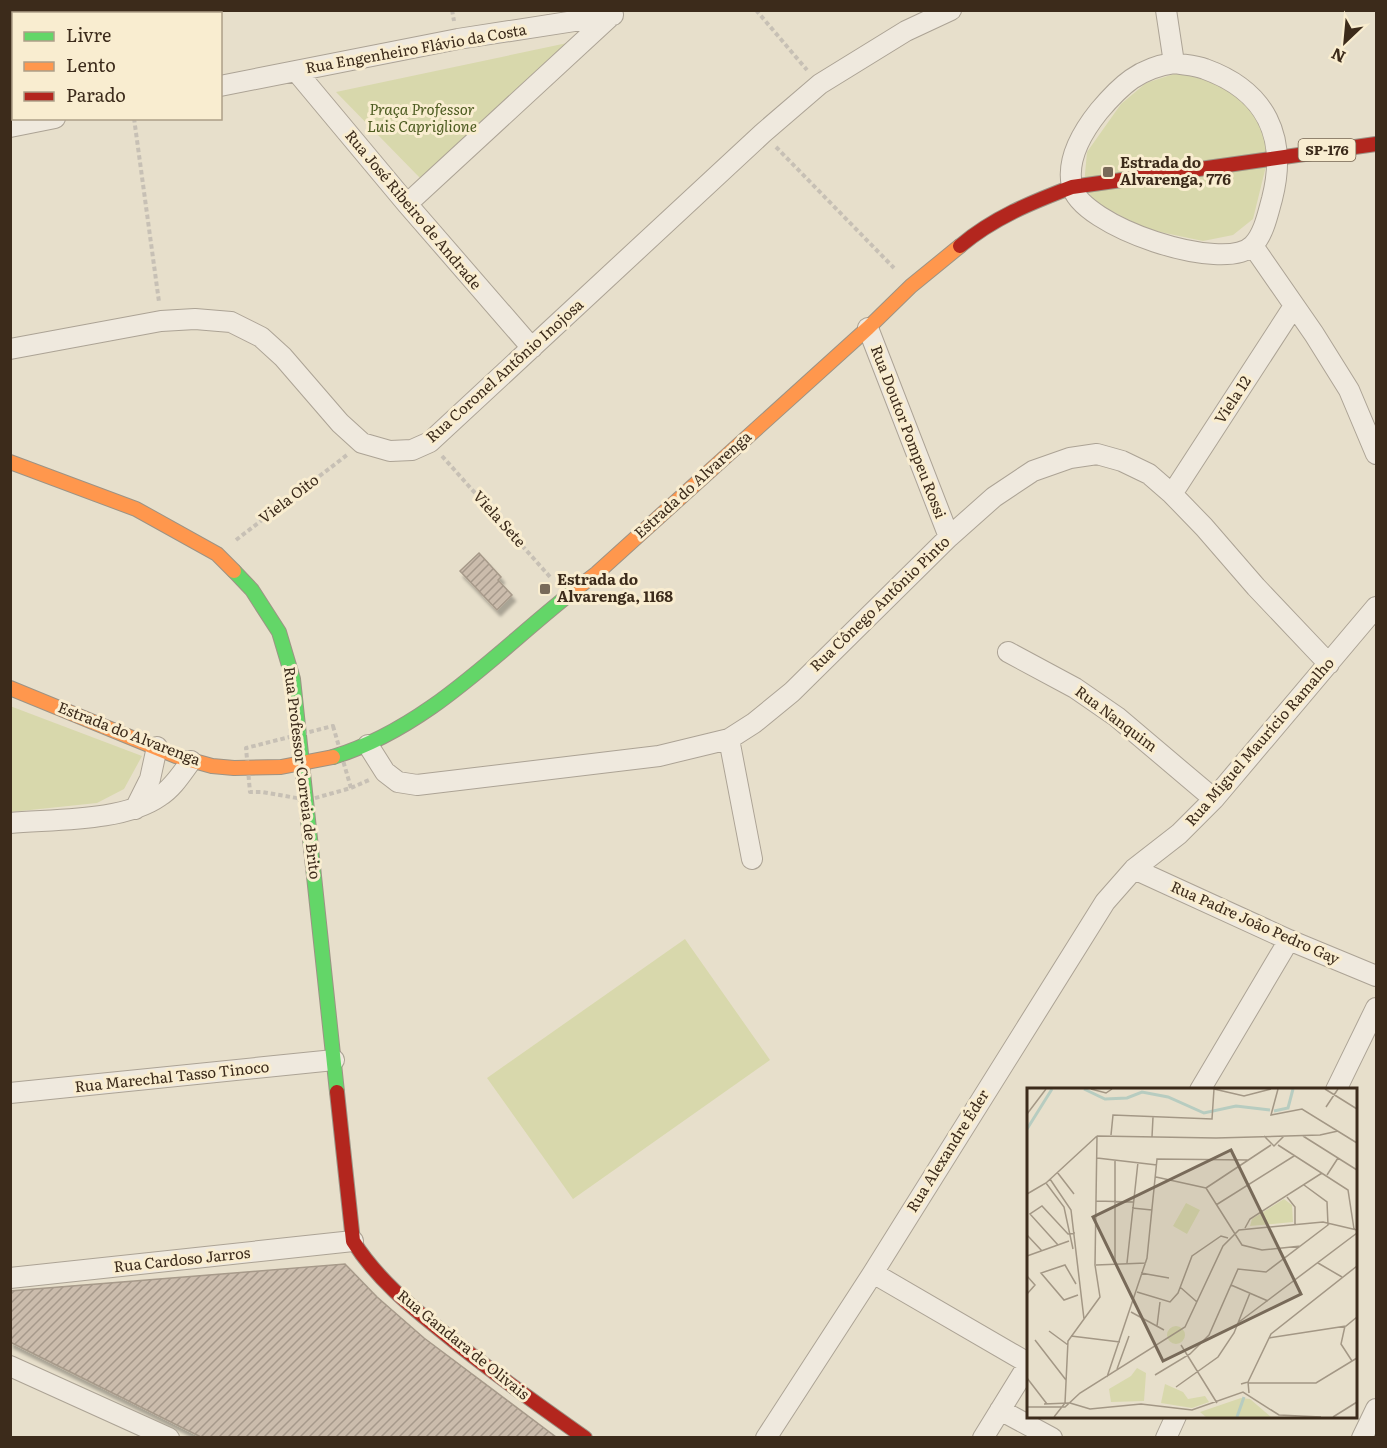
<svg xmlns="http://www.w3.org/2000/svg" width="1387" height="1448" font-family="Literata,serif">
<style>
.green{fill:#d8d8ac}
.building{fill:url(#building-hatch);stroke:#a79a8a;stroke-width:1.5;filter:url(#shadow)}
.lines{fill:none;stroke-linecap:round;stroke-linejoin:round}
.lane-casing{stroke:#aca395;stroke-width:13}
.street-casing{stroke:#aca395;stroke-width:22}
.fast-casing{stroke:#9c9385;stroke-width:16}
.slow-casing{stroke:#9c9385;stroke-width:16}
.jam-casing{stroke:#9c9385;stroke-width:16}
.path{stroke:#c7c0b5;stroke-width:4;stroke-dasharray:4.5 3;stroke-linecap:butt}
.lane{stroke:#efe9de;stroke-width:10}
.street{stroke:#efe9de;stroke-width:20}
.fast{stroke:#63d668;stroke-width:14}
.slow{stroke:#ff974d;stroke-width:14}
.jam{stroke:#b3261e;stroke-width:14}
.poi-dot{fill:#786a59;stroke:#f9edd0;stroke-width:2}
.labels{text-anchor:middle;stroke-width:6;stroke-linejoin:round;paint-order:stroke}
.shield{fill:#f9edd0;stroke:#756551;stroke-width:1.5}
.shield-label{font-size:14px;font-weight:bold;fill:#3c2b1b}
.street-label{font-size:15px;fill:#3c2b1b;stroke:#f9edd0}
.park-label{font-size:15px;font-style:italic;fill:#4c5b20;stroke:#f9edd0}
.poi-label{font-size:15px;font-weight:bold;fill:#3c2b1b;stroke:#f9edd0;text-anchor:start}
.inset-river{fill:none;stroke:#b7ccc0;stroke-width:3}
.inset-road{fill:none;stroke:#a39785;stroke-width:1.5}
.view{fill:#786a59;fill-opacity:0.15;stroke:#786a59;stroke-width:3}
.inset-edge{fill:none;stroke:#3c2b1b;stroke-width:3}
</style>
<defs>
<pattern id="building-hatch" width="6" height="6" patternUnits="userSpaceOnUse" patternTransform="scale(1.5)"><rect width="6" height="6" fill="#cbbcac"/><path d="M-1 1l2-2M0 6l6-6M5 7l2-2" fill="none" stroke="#a6998b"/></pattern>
<filter id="shadow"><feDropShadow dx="3.5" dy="6" stdDeviation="1.5" flood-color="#0004"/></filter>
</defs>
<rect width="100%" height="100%" fill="#e7dfcb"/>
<path class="green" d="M572,42L420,178L336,92Z
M1177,73L1223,84L1254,106L1266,131L1269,154L1253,219L1233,235L1203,241L1146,229L1095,202L1084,185L1087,152L1121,104L1146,83Z
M10,706L142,756L124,789L97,803L11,812Z
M685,939L770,1060L573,1199L487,1078Z"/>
<path class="building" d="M479,553L501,577L498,580L512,595L497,610L460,571Z
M345,1264L377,1297L424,1338L556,1437H201L10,1342V1291Z"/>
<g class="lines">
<g class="lane-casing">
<path id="lane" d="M44,10L45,14"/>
</g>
<g class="street-casing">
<path id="street" d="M1166,10L1174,63
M1174,63C1184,65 1195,65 1205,69C1266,91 1288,137 1272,199C1268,213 1264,234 1253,245C1225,275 1080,226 1072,186C1066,159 1083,131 1099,111C1121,85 1139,68 1174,63Z
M296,71L407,204L532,348
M220,86L458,39L613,15
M10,127L55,118
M407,204L613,14
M1253,246L1314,334L1349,390L1376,454
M868,328L949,537
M10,349L161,321L195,319L231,322L261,337L283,357L340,423L362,443L390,451L412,450L430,442L763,133L820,84L906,31L951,10
M1172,494L1294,306
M1008,652L1075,688L1117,717L1214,799
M729,739L752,859
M368,745L385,772L398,782L417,785L659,756L729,739L754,723L792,692L949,537L994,497L1033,471L1070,458L1097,454L1122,461L1149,474L1172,494L1204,527L1256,587L1329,664
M135,809L150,779L157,747
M10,823C55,819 123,822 160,796C173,788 182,773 191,761
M1134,869L1289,940L1376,976
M1200,1090L1289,940
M1336,1090L1376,1008
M10,1093L334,1060
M873,1273L1028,1363
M10,1278L353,1241
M10,1366L169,1438
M1000,1410L1052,1438
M766,1438L873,1273L1105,902L1134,869L1179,834L1214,799L1376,607
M983,1438L1028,1365
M1166,1438L1176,1416
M1362,1438L1376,1409"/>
</g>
<g class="fast-casing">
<path id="fast" d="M234,571L252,590L279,632L293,679L337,1092
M333,757C431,727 501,647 580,586"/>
</g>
<g class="slow-casing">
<path id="slow" d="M10,462L136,509L217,554L234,571
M580,586L597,573L868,328L911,286L960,246
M10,688L176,756L212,766L234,768L281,767L333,757"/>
</g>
<g class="jam-casing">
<path id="jam" d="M960,246C993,218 1032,202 1072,187L1376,144
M337,1092L353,1241C376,1278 410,1306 444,1333C489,1370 537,1404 585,1438"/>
</g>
<path class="path" d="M452,10L454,21
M756,10L807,70
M134,118L159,302
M776,147L894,268
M442,456L551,578
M236,540L347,455
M333,726L351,788L308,800L262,792H250L246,748Z
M351,788L369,780"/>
<use href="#lane" class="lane"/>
<use href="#street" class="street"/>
<use href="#fast" class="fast"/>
<use href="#slow" class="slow"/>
<use href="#jam" class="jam"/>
</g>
<g class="poi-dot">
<rect x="1102" y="166" width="12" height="12" rx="3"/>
<rect x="539" y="583" width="12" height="12" rx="3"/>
</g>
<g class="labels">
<rect class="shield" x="1298.5" y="139" width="57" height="22" rx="4.5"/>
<g class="shield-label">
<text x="1327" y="155">SP-176</text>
</g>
<g class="street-label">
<text transform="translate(416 49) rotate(-10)" y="5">Rua Engenheiro Flávio da Costa</text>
<text transform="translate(413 210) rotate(50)" y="5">Rua José Ribeiro de Andrade</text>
<text transform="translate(505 371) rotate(-42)" y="5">Rua Coronel Antônio Inojosa</text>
<text transform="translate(1233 400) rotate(-57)" y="5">Viela 12</text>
<text transform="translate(908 432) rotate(69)" y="5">Rua Doutor Pompeu Rossi</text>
<text transform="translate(693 485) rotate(-42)" y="5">Estrada do Alvarenga</text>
<text transform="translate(289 499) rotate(-37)" y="5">Viela Oito</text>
<text transform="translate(499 519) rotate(48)" y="5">Viela Sete</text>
<text transform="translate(880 604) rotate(-44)" y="5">Rua Cônego Antônio Pinto</text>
<text transform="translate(1116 719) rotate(37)" y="5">Rua Nanquim</text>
<text transform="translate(129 734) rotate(21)" y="5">Estrada do Alvarenga</text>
<text transform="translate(1260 742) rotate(-49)" y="5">Rua Miguel Maurício Ramalho</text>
<text transform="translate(302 773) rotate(83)" y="5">Rua Professor Correia de Brito</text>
<text transform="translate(1255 923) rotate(24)" y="5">Rua Padre João Pedro Gay</text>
<text transform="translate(172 1077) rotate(-6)" y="5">Rua Marechal Tasso Tinoco</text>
<text transform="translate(948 1151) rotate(-58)" y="5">Rua Alexandre Éder</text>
<text transform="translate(182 1260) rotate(-6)" y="5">Rua Cardoso Jarros</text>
<text transform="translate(463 1345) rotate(39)" y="5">Rua Gandara de Olivais</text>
</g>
<g class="park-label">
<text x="422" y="115">Praça Professor<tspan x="422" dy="17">Luis Capriglione</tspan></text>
</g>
<g class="poi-label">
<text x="1120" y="168">Estrada do<tspan x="1120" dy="17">Alvarenga, 776</tspan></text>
<text x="557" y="585">Estrada do<tspan x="557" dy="17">Alvarenga, 1168</tspan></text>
</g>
</g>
<g transform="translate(1027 1088)">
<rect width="330" height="330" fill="#e7dfcb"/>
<path d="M110,280L119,285L117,313L84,314L82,301L104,288ZM138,296L156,304L161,311L178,308L182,314L165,320L134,315ZM214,310L223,311L244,329H179L173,324Z" fill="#d8d8ac"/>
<path d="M257,111L265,117L266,134L223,138L225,131ZM159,115L173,122L160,146L146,138ZM140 247a9 9 0 1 1 18 0a9 9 0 1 1-18 0Z" fill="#d8d8ac"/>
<path class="inset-river" d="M57,1L78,11L100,10L115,4L141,9L177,25L209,18L243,22M247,23L261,20L266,1M0,41L25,1M210,329L217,309"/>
<path class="inset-road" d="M64,1L79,5L85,1M187,1L217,8L244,1M251,1L244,27L275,21L330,55M298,1L330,21M299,19L311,1M0,26L19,1M84,47L86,27L185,31L187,1M70,48L189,50L293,47L311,43M237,48L247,58L257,48M276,48L330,82M125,49L126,29M251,57L321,102L327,141M70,70L130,77M30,84L47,106M300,87L311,70M129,89L179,100M23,91L44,122L57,231M19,95L37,119L46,161M179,100L215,157L235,162L274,158M179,100L244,57M0,106L19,95L70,48M260,109L268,119V136M69,113L106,114M189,117L267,68M105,120L125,122M218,140L223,131L295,85M0,147L15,163M31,157L3,126L15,118L41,146L48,145M0,168L42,153M100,175L111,74M291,175L315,189M88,176V72M69,177L119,175M114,185L142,190M0,188L8,197L0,206M49,196L38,177L14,185L37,212L51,207M204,197L241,213M153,199L170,214M110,204L143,214L151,205L165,168L194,148L201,150M104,224L137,242M212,234L330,145M130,238L133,214M318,238L314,256L325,273M22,243L41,257M44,248L93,254M242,250L319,238L330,229M8,252L39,292M154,257L190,315M90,281L102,248M128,287L163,266L182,247L211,181L239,184L301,137L300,114L277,97M80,289L120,170L130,71L222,72M0,290L20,316M221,294L244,246L330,178M221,295H289L330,270M214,296L221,294L222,305M149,299L191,269L207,245L223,205M43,315L63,321L114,316L165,322L216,304L252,327L294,329M17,316L42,315M0,319H38L53,305L158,239L196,158L212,142L296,134L330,142M27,329L38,315L41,253L73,209L68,177L70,48M306,329L330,314"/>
<path class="view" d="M204,62L274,206L136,273L66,129Z"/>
<rect width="330" height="330" class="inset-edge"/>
</g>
<rect width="1387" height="1448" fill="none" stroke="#3c2b1b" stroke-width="24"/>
<rect x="12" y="12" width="210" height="108" fill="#f9edd0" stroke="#ad9f88" stroke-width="1.5"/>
<rect x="24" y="32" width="30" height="9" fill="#63d668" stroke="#ad9f88" stroke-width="1.5"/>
<text x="66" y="42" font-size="18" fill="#3c2b1b">Livre</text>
<rect x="24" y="62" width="30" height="9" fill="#ff974d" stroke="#ad9f88" stroke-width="1.5"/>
<text x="66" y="72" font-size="18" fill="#3c2b1b">Lento</text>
<rect x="24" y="92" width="30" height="9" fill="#b3261e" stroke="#ad9f88" stroke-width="1.5"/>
<text x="66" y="102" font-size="18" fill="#3c2b1b">Parado</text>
<g transform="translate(1345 42) rotate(206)" stroke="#f9edd0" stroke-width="4.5" paint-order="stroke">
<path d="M0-4.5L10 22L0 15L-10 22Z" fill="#3c2b1b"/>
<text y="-9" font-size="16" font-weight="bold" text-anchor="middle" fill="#3c2b1b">N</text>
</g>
</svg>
